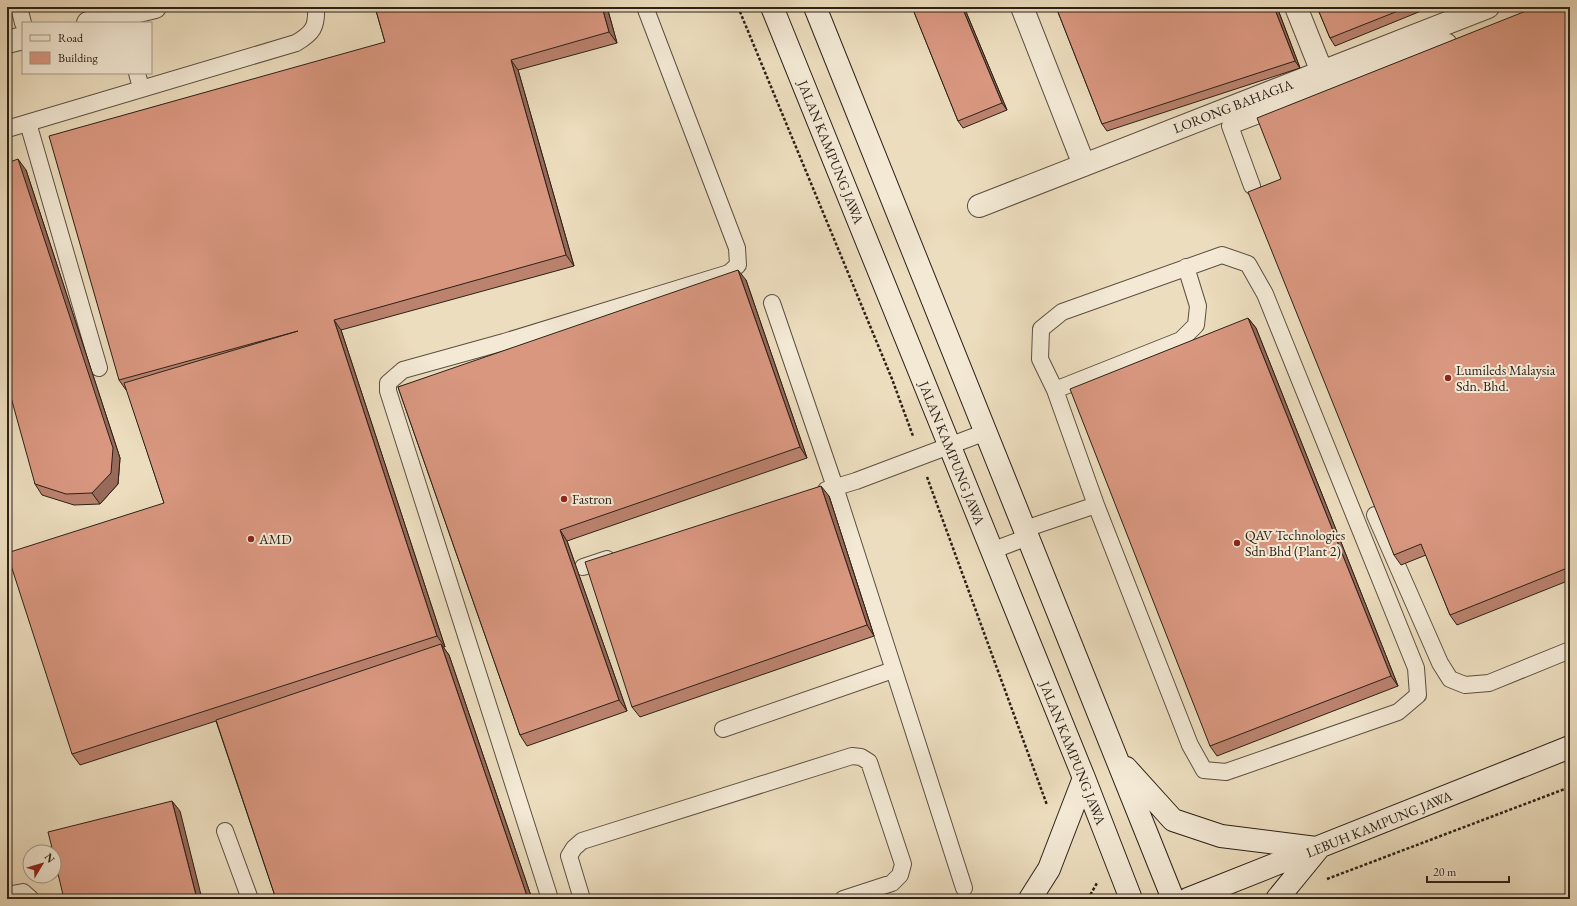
<svg xmlns="http://www.w3.org/2000/svg" width="1577" height="906" font-family="'EB Garamond',serif">
<style>
.lines{fill:none;stroke-linecap:round;stroke-linejoin:round}
.lane-casing{stroke:#5c5042;stroke-width:18}
.street-casing{stroke:#5c5042;stroke-width:24}
.secondary-casing{stroke:#2c2118;stroke-width:24}
.path{stroke:#2c2118;stroke-width:2.5;stroke-dasharray:3 2;stroke-linecap:butt}
.lane{stroke:#f3e9d5;stroke-width:16}
.street{stroke:#f3e9d5;stroke-width:22}
.secondary{stroke:#f3e9d5;stroke-width:22}
.wall{fill:#bb826e;stroke:#2c2118}
.shaded-wall{fill:#986a5a;stroke:#2c2118}
.building{fill:#d99780;stroke:#2c2118}
.poi-dot{fill:#8f2418;stroke:#f3e9d5;stroke-width:1.5}
.labels{text-anchor:middle;stroke-width:4;stroke-linejoin:round;paint-order:stroke}
.street-label{font-size:14px;fill:#2c2118;stroke:#f3e9d5}
.poi-label{font-size:14px;fill:#2c2118;stroke:#f3e9d5;text-anchor:start}
</style>
<rect width="100%" height="100%" fill="#ecddbe"/>
<filter id="stains"><feTurbulence type="fractalNoise" baseFrequency=".005" numOctaves="4"/><feColorMatrix values="0 0 0 0 .2 0 0 0 0 .09 0 0 0 0 .02 0 0 0 .5 -.17"/></filter>
<radialGradient id="worn" r=".72"><stop offset=".6" stop-color="#630" stop-opacity="0"/><stop offset="1" stop-color="#630" stop-opacity=".3"/></radialGradient>
<g class="lines">
<g class="lane-casing">
<path id="lane" d="M19,7L23,23
M137,73L141,88
M28,123L99,368
M7,129L296,43C313,33 317,27 316,7
M1252,186L1230,126L1448,42
M1222,255L1248,264L1265,294L1416,668L1418,695L1398,712L1226,772L1204,770L1190,745L1096,505L1055,390L1040,359L1041,329L1062,312Z
M772,303L835,487L964,888
M1055,390L1181,340L1196,325L1198,306L1186,267
M826,490L856,481L986,432
M1375,515L1440,663L1450,679L1465,685L1489,683L1570,650
M1025,529L1096,505
M991,551L1028,537
M583,567L607,559
M723,729L893,670
M225,831L250,899
M7,895L23,892L31,899
M550,899L388,391V383L403,370L504,342L729,273L738,265L737,248L645,7
M582,899L569,856L574,848L582,841L852,756L861,757L869,762L903,864L900,875L892,883L843,899"/>
</g>
<g class="street-casing">
<path id="street" d="M1022,7L1084,165
M1296,7L1322,72
M88,23L155,7
M7,42L23,38
M979,206L1488,7"/>
</g>
<g class="secondary-casing">
<path id="secondary" d="M772,7L1084,778L1131,899
M815,7L1173,899
M1126,768L1173,820L1221,836L1316,848
M1030,899L1049,869L1084,778
M1188,899L1570,747
M1277,899L1318,849"/>
</g>
<path class="path" d="M738,7L892,379L913,436
M927,477L1047,805
M1327,879L1570,787
M1090,899L1089,897L1097,883"/>
<use href="#lane" class="lane"/>
<use href="#street" class="street"/>
<use href="#secondary" class="secondary"/>
</g>
<path class="wall" d="M375,7H607L617,43L518,70L574,266L341,330L445,647H443L449,655L532,899H276L216,721L80,765L72,754L164,503L127,390H126L119,380L385,42Z
M912,7H964L1007,110L963,128L958,121Z
M1056,7H1277L1300,68L1107,131L1102,124Z
M1317,7H1431L1335,46L1330,38Z
M1570,7V580L1457,625L1450,615L1426,555L1401,565L1394,555L1281,179Z
M26,170L120,458L118,484L100,504L74,505L42,495L35,484Z
M746,280L807,458L567,541L627,711L527,746L520,735L398,387Z
M1248,318L1256,328L1398,686L1217,756L1210,746Z
M829,496L874,636L640,717L632,707Z"/>
<path class="shaded-wall" d="M602,7H607L617,43L609,32Z
M962,7H964L1007,110L1002,103Z
M1274,7H1277L1300,68L1295,61Z
M511,60L518,70L574,266L566,255Z
M18,159L26,170L120,458L118,484L100,504L92,493Z
M738,270L746,280L807,458L800,447Z
M1248,318L1256,328L1398,686L1391,676Z
M334,320L341,330L445,647L437,636Z
M821,486L829,496L874,636L867,625Z
M560,530L567,541L627,711L619,700Z
M441,644L449,655L532,899H528Z
M172,801L180,811L202,899H197Z"/>
<path class="building" d="M375,7H602L609,32L511,60L566,255L334,320L437,636L72,754L7,553L164,503L124,383L298,331L119,380L49,136L385,42Z
M912,7H962L1002,103L958,121Z
M1056,7H1274L1295,61L1102,124Z
M1317,7H1408L1330,38Z
M1536,7H1570V567L1450,615L1421,544L1394,555L1248,192L1281,179L1257,118Z
M18,159L113,448L111,473L92,493L66,494L35,484L7,383V163Z
M738,270L800,447L560,530L619,700L520,735L398,387Z
M1248,318L1391,676L1210,746L1070,389Z
M821,486L867,625L632,707L585,562Z
M441,644L528,899H276L216,720Z
M172,801L197,899H64L54,857V852H53L48,832Z
M1570,892V899H1553Z"/>
<g class="poi-dot">
<circle cx="1448" cy="378" r="4"/>
<circle cx="564" cy="499" r="4"/>
<circle cx="251" cy="539" r="4"/>
<circle cx="1237" cy="543" r="4"/>
</g>
<g class="labels">
<g class="street-label">
<text transform="translate(1233 106) rotate(-21)" y="5">LORONG BAHAGIA</text>
<text transform="translate(831 152) rotate(68)" y="5">JALAN KAMPUNG JAWA</text>
<text transform="translate(952 453) rotate(68)" y="5">JALAN KAMPUNG JAWA</text>
<text transform="translate(1073 753) rotate(68)" y="5">JALAN KAMPUNG JAWA</text>
<text transform="translate(1379 824) rotate(-22)" y="5">LEBUH KAMPUNG JAWA</text>
</g>
<g class="poi-label">
<text x="1456" y="375">Lumileds Malaysia<tspan x="1456" dy="16">Sdn. Bhd.</tspan></text>
<text x="572" y="504">Fastron</text>
<text x="1245" y="540">QAV Technologies<tspan x="1245" dy="16">Sdn Bhd (Plant 2)</tspan></text>
<text x="259" y="544">AMD</text>
</g>
</g>
<rect width="1577" height="906" fill="none" stroke="#ecddbe" stroke-width="24"/>
<rect x="8" y="8" width="1561" height="890" fill="none" stroke="#2c2118" stroke-width="2"/>
<rect x="12" y="12" width="1553" height="882" fill="none" stroke="#2c2118"/>
<rect x="22" y="22" width="130" height="52" fill="#f3e9d5" stroke="#a39989"/>
<rect x="30" y="35" width="20" height="6" fill="#f3e9d5" stroke="#a39989"/>
<text x="58" y="42" font-size="12" fill="#2c2118">Road</text>
<rect x="30" y="52" width="20" height="12" fill="#d99780" stroke="#a39989"/>
<text x="58" y="62" font-size="12" fill="#2c2118">Building</text>
<g transform="translate(42 864) rotate(52)"><circle r="19" fill="#f3e9d5" stroke="#a39989"/>
<path d="M0-3L7 15L0 10L-7 15Z" fill="#8f2418"/>
<text y="-6" font-size="11" font-weight="bold" text-anchor="middle" fill="#2c2118">N</text>
</g>
<path d="M1427 876v6h82v-6" fill="none" stroke="#2c2118" stroke-width="2"/>
<text x="1433" y="876" font-size="12" fill="#2c2118" stroke="#f3e9d5" stroke-width="3" paint-order="stroke">20 m</text>
<rect width="100%" height="100%" filter="url(#stains)"/>
<rect width="100%" height="100%" fill="url(#worn)"/>
</svg>
